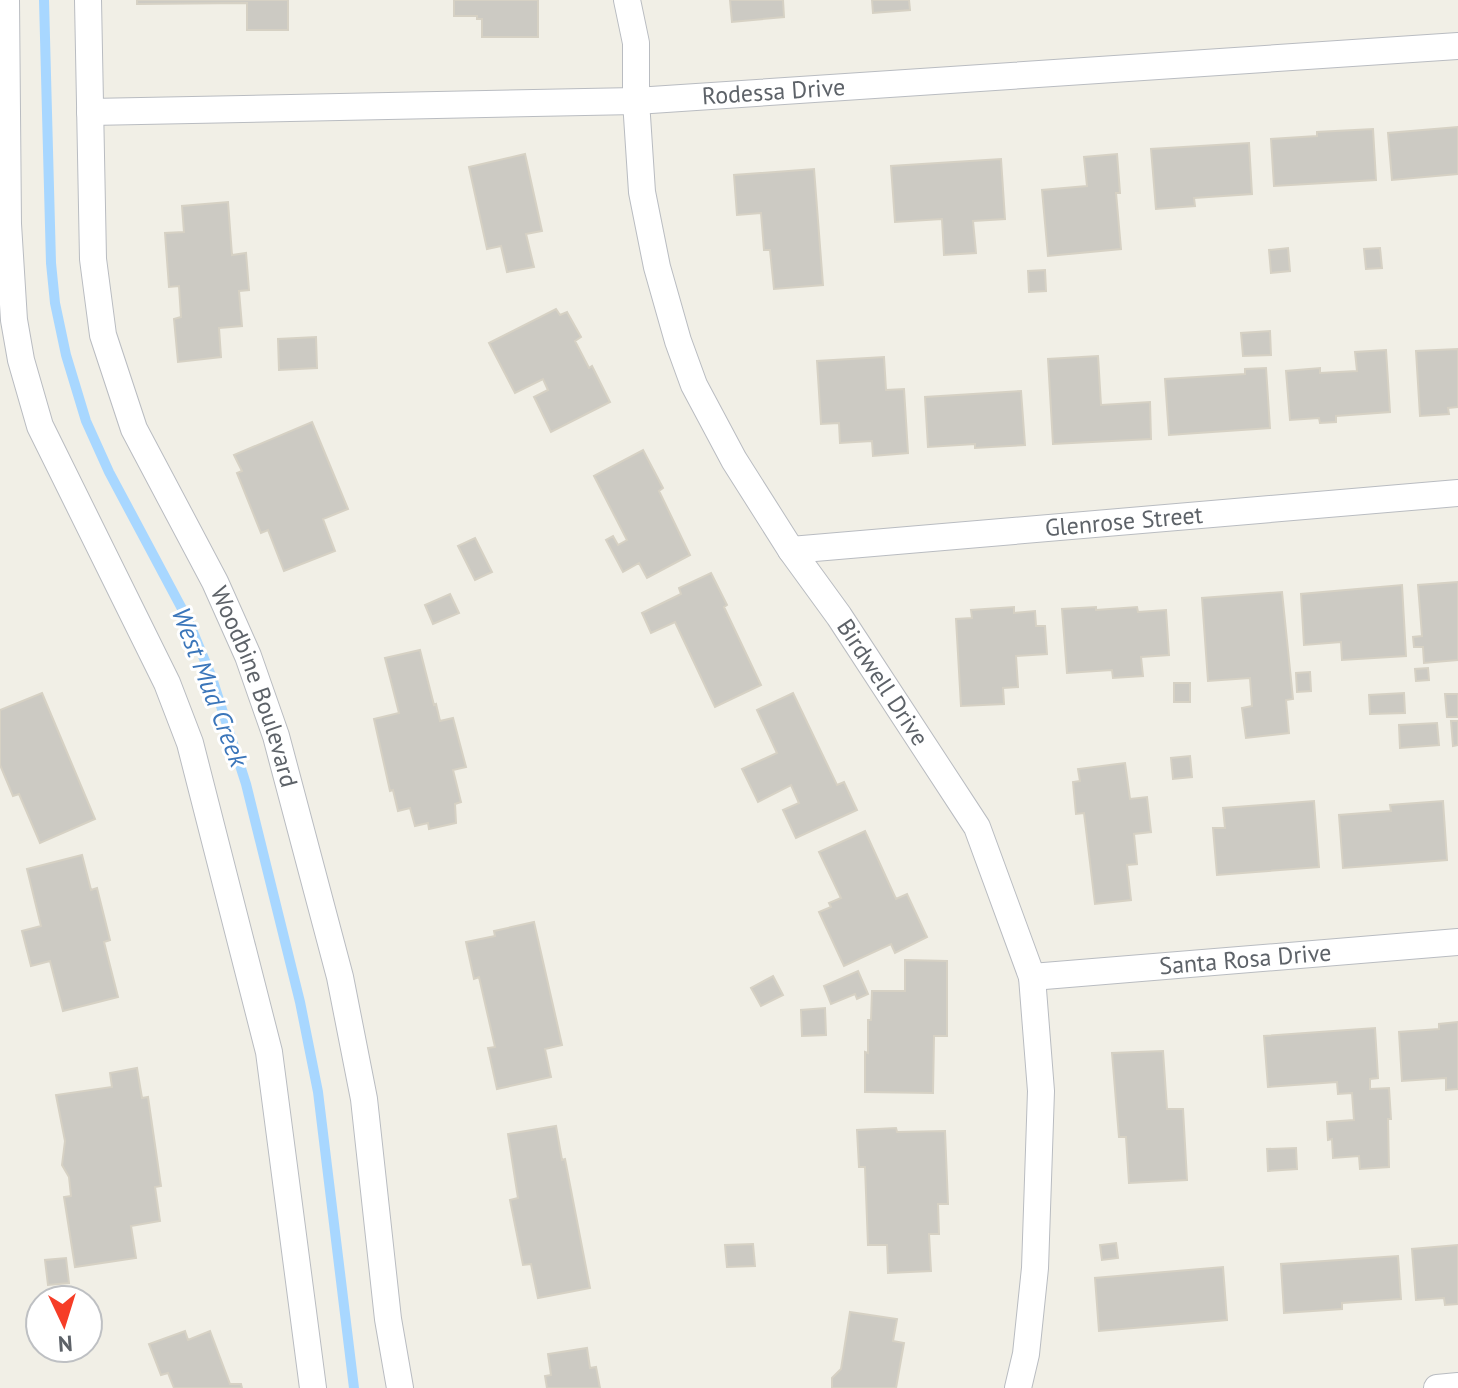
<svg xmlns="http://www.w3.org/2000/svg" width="1458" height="1388" font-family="'PT Sans',sans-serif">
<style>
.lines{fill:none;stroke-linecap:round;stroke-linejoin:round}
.stream{stroke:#a8d7ff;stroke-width:10}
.building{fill:#cccac3;stroke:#d6d1c4;stroke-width:2}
.street-casing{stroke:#b9bcc1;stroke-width:28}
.street{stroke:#fff;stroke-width:26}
.labels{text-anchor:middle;stroke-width:6;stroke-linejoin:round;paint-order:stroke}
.street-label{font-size:24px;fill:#5d6268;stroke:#fff}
.water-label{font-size:26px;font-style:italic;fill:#3b76ba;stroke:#fff}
</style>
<rect width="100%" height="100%" fill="#f1efe6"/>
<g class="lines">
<path class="stream" d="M44,0L51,263L55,303L66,355L86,421L109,472L188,620L212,678L246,784L300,1002L318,1092L354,1388"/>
</g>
<path class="building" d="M137,0H288V30H247V3L137,4Z
M454,0H538V37H482V19H477V16H454Z
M730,0H783L784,17L732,22Z
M872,0H909L910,10L873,13Z
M1458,127V174L1392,180L1388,133Z
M1373,129L1376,180L1274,186L1271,139L1317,136V132Z
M1249,143L1252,194L1194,198L1195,206L1156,209L1151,149Z
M525,154L542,231L526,234L534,267L507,272L501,246L487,249L469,167Z
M1117,154L1120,193H1116L1121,249L1048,256L1042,190L1087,186L1084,157Z
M1001,159L1005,219L973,221L976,253L944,255L942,219L895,222L891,166Z
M814,169L823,285L774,289L770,250H764L761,213L737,215L734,175Z
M228,202L232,255L246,253L249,290L239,291L242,326L219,328L221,357L178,362L174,319L181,317L179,286L169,287L165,233L184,232L182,206Z
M1288,248L1290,271L1271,273L1269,250Z
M1380,248L1382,268L1366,269L1364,249Z
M1045,270L1046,291L1029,292L1028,271Z
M556,309L560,315L567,312L581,337L575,341L589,368L592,366L610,402L551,432L534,397L548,390L543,379L515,393L489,343Z
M1270,331L1271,355L1243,356L1241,333Z
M316,337L317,368L279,370L278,339Z
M1458,349V407L1448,408L1449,414L1420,416L1416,351Z
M1386,350L1390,412L1336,416V422L1320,423L1319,418L1290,420L1286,371L1320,368V373L1357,371L1355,352Z
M1098,356L1101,405L1150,402L1151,439L1053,444L1048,359Z
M884,357L886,390L904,389L908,453L873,456L872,441L840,443L839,423L821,424L817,361Z
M1266,368L1270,428L1169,435L1165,379L1245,374V369Z
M1021,391L1025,445L975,448V444L928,447L925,397Z
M312,422L348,509L323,519L335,551L284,571L268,530L261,533L237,473L242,471L234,455Z
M643,450L663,488L659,491L690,555L647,578L639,563L623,572L606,540L613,536L618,545L627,540L594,476Z
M475,538L492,572L475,580L458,546Z
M711,573L727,605L724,607L761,685L715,707L675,622L651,633L642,613L681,594L679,588Z
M1458,582V660L1424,663L1423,647H1414L1413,637L1422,636L1418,585Z
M1402,585L1406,656L1342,660L1341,642L1304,645L1301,594Z
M1282,592L1293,699L1286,700L1289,733L1246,738L1242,708L1252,706L1250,678L1208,681L1202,598Z
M450,594L459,613L433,624L425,605Z
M1014,607V613L1035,611L1036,626H1045L1047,654L1016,656L1018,687L1003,688L1004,704L961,706L956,619L972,618L971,610Z
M1096,607V610L1137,607L1138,612L1166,610L1169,655L1141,657L1143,676L1113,678L1112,670L1067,673L1062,609Z
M420,650L434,705L436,704L440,721L453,718L466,767L453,770L461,802L455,804L456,823L429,829L428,823L415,826L410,808L398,811L393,790L390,791L374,719L399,713L385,658Z
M1428,668L1429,680L1416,681L1415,669Z
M1310,672L1311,691L1297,692L1296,673Z
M1174,683H1190V702H1174Z
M42,693L95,819L40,843L19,794L13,796L0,765V710Z
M793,693L837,785L844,782L857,810L796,838L783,810L799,803L791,785L758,802L742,769L777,753L757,710Z
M1404,693L1405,713L1370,714L1369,695Z
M1445,694H1458V717H1447Z
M1451,721H1458V745L1453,746Z
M1437,723L1439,745L1400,748L1399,725Z
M1190,756L1192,777L1173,779L1171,758Z
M1125,763L1130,799L1147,797L1151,832L1134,834L1137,864L1127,865L1131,900L1095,904L1084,813L1076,814L1073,782L1080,781L1078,769Z
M1314,801L1319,867L1217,875L1213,828H1225L1223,808Z
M1443,801L1447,860L1343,868L1339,815L1391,811L1390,805Z
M865,831L896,899L907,894L927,937L895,953L891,944L844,966L819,912L831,907L829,903L841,898L819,852Z
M82,855L91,890L97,888L110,940L104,942L118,997L63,1011L50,961L31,966L22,931L41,926L27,869Z
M534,922L562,1045L545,1049L551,1077L497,1089L488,1048L495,1047L479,977L474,979L466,942L495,936L494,931Z
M905,960L947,961V1036H934L933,1093L865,1092V1052L868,1053V1020H871L872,991H905Z
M858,971L868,994L857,999L855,994L831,1004L824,986Z
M773,976L783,995L761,1006L751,988Z
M825,1008L826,1035L802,1036L801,1010Z
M1458,1022V1089L1446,1090V1078L1402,1081L1399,1032L1439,1029V1024Z
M1375,1028L1378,1078L1370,1079V1089L1389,1088L1391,1119H1388L1389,1167L1360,1169L1359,1156L1333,1158L1332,1139L1328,1140L1327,1122L1354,1120L1352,1093L1338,1094L1337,1082L1268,1087L1264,1036Z
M1163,1051L1167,1109H1183L1187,1180L1129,1183L1126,1137H1119L1112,1053Z
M137,1068L142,1098L148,1097L161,1186L155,1187L160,1221L131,1226L136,1258L75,1267L64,1197L71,1196L69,1177L62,1165L65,1141L56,1095L112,1087L110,1073Z
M556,1126L562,1160L565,1159L590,1288L538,1298L531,1264L523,1265L510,1200L518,1198L508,1134Z
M896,1128L897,1132L945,1131L948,1204H938L939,1234H929L931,1271L888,1273L887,1245H868L865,1167H859L857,1130Z
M1296,1148L1297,1169L1268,1171L1267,1149Z
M1116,1243L1118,1258L1102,1260L1100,1245Z
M753,1244L755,1266L727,1267L725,1245Z
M1458,1245V1304L1445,1305L1444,1298L1416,1300L1412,1249Z
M1398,1256L1401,1299L1342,1303V1309L1284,1313L1281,1264Z
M66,1258L69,1283L48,1285L45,1260Z
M1223,1267L1227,1320L1099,1331L1095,1278Z
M850,1312L897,1319L893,1341L904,1343L896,1388H832V1378L841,1369Z
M185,1331L188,1340L210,1331L230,1384H241L242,1388H174L168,1373L161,1375L149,1344Z
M587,1348L590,1368L596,1367L600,1388H547L545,1376L551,1375L548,1354Z"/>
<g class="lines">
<g class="street-casing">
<g id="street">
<path d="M6,0L8,224L14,320L21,360L40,426L167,683L190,743L269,1052L313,1388"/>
<path id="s1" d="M88,0L93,259L103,335L134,429L215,582L248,656L276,736L340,977L364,1099L388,1319L400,1388"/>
<path id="s2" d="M627,0L636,43V101L642,192L657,267L678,341L694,385L734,460L791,550L839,616L977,827L1032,977L1041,1091L1035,1268L1026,1354L1018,1388"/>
<path id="s3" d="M90,112L636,101L1458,46"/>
<path id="s4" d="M791,550L1458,493"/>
<path id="s5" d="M1032,977L1458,942"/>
<path d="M1437,1388L1458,1386"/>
</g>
</g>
<use href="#street" class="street"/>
</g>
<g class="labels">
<g class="street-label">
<text dy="8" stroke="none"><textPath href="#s3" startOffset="684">Rodessa Drive</textPath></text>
<text dy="8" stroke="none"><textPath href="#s4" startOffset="334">Glenrose Street</textPath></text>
<text dy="8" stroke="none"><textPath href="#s2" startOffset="746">Birdwell Drive</textPath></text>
<text dy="8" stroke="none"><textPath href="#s1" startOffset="720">Woodbine Boulevard</textPath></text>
<text dy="8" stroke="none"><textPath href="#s5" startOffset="214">Santa Rosa Drive</textPath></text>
</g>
<g class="water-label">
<text transform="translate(210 687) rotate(69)" y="9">West Mud Creek</text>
</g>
</g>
<g transform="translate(64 1324) rotate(176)"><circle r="38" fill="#ffffff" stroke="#bec0c3" stroke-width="2"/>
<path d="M0-6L14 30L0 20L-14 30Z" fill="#f63d27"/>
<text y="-12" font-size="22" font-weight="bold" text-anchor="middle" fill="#5d6268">N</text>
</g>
</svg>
